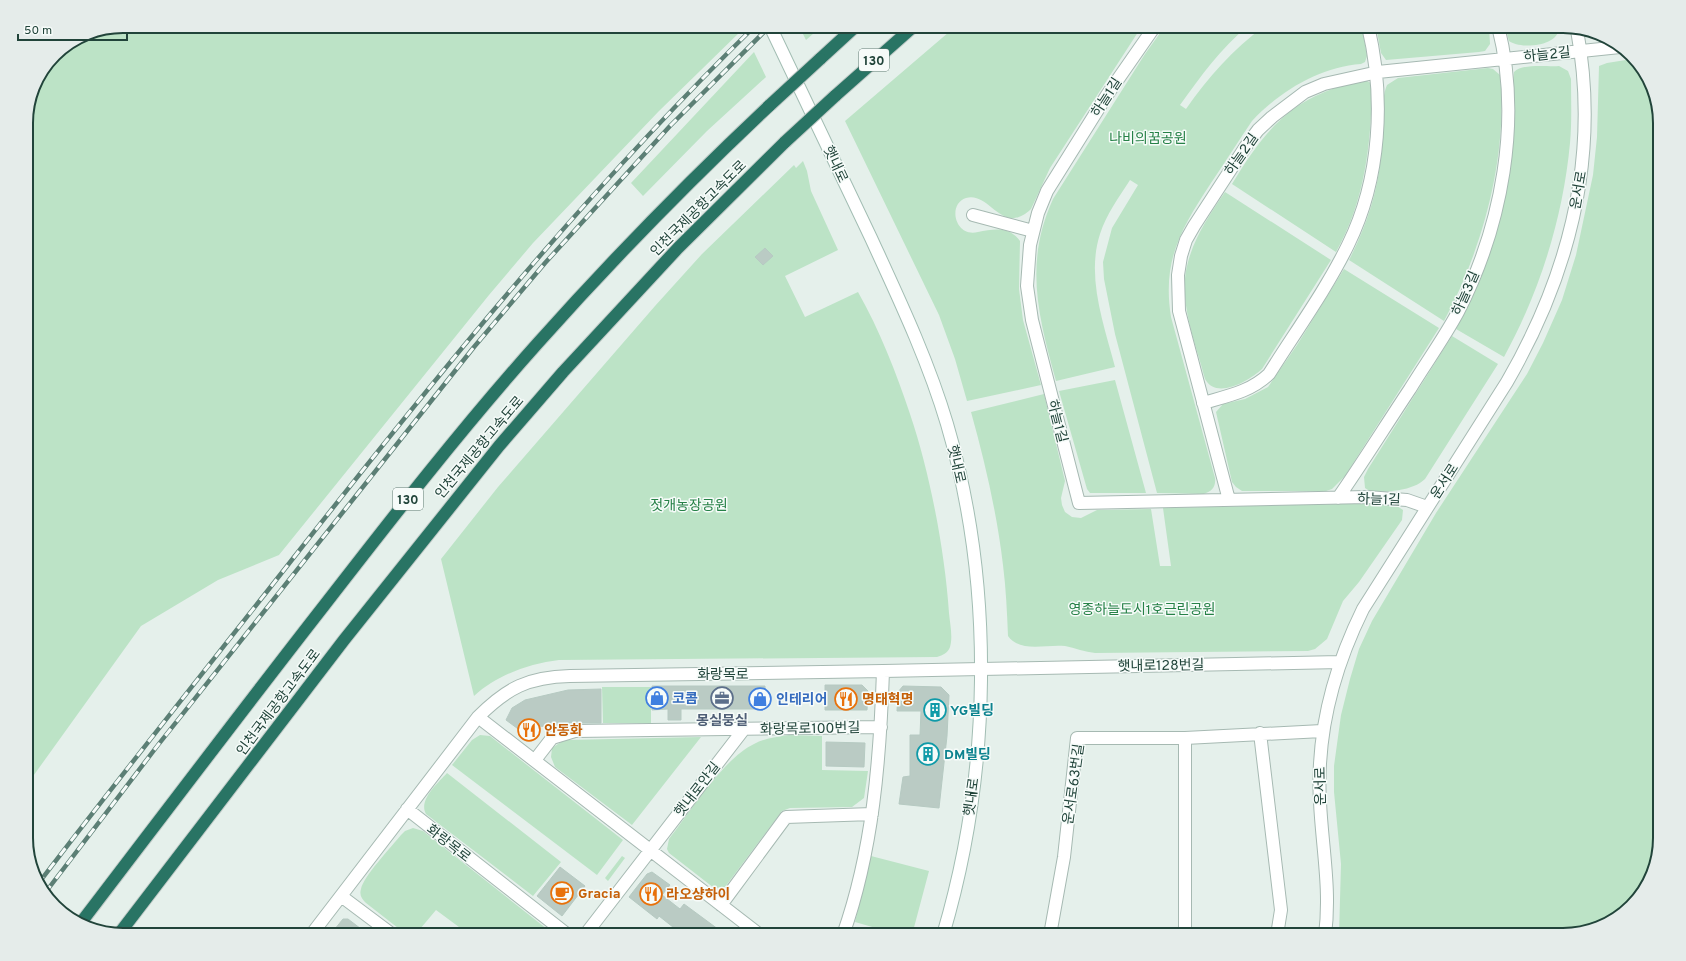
<svg xmlns="http://www.w3.org/2000/svg" width="1686" height="961" font-family="Overpass,'Noto Sans KR',sans-serif">
<style>
.green{fill:#bce3c6}
.building{fill:#bacbc4;stroke:#b6cac2}
.lines{fill:none;stroke-linecap:round;stroke-linejoin:round}
.minor-casing{stroke:#a6b9b2;stroke-width:14}
.secondary-casing{stroke:#a2bdb3;stroke-width:14}
.motorway-casing{stroke:#c1cbc8;stroke-width:14}
.minor{stroke:#fff;stroke-width:12}
.secondary{stroke:#fff;stroke-width:12}
.motorway{stroke:#297464;stroke-width:12}
.rail-casing{stroke:#5c7f75;stroke-width:4.5}
.rail{stroke:#f6fbf9;stroke-width:3;stroke-dasharray:9;stroke-linecap:butt}
.motorway-bridge-casing{stroke:#c1cbc8;stroke-width:14;stroke-linecap:butt}
.motorway-bridge{stroke:#297464;stroke-width:12}
.labels{text-anchor:middle;stroke-width:3;stroke-linejoin:round;paint-order:stroke}
.shield{fill:#f6fbf9;stroke:#617b73;stroke-width:1}
.shield-label{font-size:13px;font-weight:bold;fill:#21443a}
.street-label{font-size:14px;fill:#21443a;stroke:#f6fbf9}
.park-label{font-size:14px;fill:#268147;stroke:#f6fbf9}
.shop-label{font-size:14px;font-weight:bold;fill:#366cbe;stroke:#f6fbf9;text-anchor:start}
.food-label{font-size:14px;font-weight:bold;fill:#c56008;stroke:#f6fbf9;text-anchor:start}
.culture-label{font-size:14px;font-weight:bold;fill:#0d838f;stroke:#f6fbf9;text-anchor:start}
.service-label{font-size:14px;font-weight:bold;fill:#4e5e75;stroke:#f6fbf9}
.rim{fill:none;stroke:#21443a;stroke-width:2}
</style>
<rect width="100%" height="100%" fill="#e5f0eb"/>
<path class="green" d="M123,26H742L743,29L659,111L533,243L489,295L279,555L218,580L141,626L26,786V116L33,85L54,54L86,33Z
M799,26H822L806,40Z
M956,26H1142L1050,168L1031,209C1002,237 990,191 966,198C947,204 955,238 978,232C994,229 1009,226 1020,241L1019,289L1023,320L1041,385L967,401L955,359L939,315L845,121Z
M1165,26H1248C1220,49 1201,76 1180,105L1186,109C1208,77 1233,50 1264,26H1362L1367,56L1365,62L1361,64C1320,67 1280,91 1252,121C1238,142 1225,162 1211,183C1181,229 1162,260 1171,317L1215,478C1216,487 1212,491 1204,494L1157,493L1115,334L1104,279L1103,262L1112,228L1138,185L1130,180C1119,197 1106,215 1100,234C1086,277 1104,325 1115,367L1056,381C1038,315 1024,263 1053,199L1145,54Z
M1376,26H1489L1490,44L1485,51L1479,52L1386,60L1381,53Z
M1505,26H1559C1561,46 1521,50 1509,41Z
M754,52L766,77L707,131L643,196L631,183Z
M1632,59L1647,74L1660,116V839L1647,887L1612,922L1564,935H1339L1341,864L1334,792V766L1341,715L1350,679L1359,649L1372,621L1436,513L1527,374L1543,343L1562,300L1576,255L1593,175L1597,137L1599,66L1607,63Z
M1559,66L1568,71L1571,79C1571,100 1572,122 1570,143C1563,218 1540,291 1504,357L1456,329L1468,306L1481,275L1502,209L1514,72C1523,63 1547,67 1559,66Z
M1488,68L1493,69L1500,75C1508,156 1483,249 1444,321L1349,260C1366,227 1378,192 1381,155C1383,136 1380,100 1387,85L1398,78Z
M1365,80L1371,83L1372,87C1371,144 1365,201 1336,252L1232,184C1268,125 1294,95 1365,80Z
M803,161L807,171L811,191L838,250L785,276L805,317L858,292C880,331 896,372 910,414C930,473 945,552 949,613C950,624 953,637 950,647C948,653 943,655 937,657L559,660C528,664 497,675 474,696L441,559L498,487L655,306L702,254L794,165L796,168Z
M1225,192L1331,260L1262,369C1249,381 1216,400 1205,379C1196,343 1177,300 1188,262C1195,236 1210,214 1225,192Z
M1344,269L1439,328L1345,476L1332,489L1326,491H1242L1236,487L1232,482L1216,412L1223,404L1245,399L1268,387L1297,345Z
M1452,336L1498,364L1425,479C1413,491 1387,492 1371,492L1365,488L1364,477L1368,469Z
M1115,380L1146,493H1090L1087,489L1059,391Z
M1044,394L1065,481L1061,498L1062,505L1065,512L1072,517L1081,518L1097,510L1151,509L1160,566H1171L1163,508L1386,503L1394,504L1403,510L1402,520L1359,582L1343,601L1327,639L1315,649L1308,651L1095,653C1085,652 1075,648 1065,646C1046,644 1020,653 1008,636C1007,612 1006,589 1003,565C997,514 985,462 971,412Z
M602,687H651V723H603Z
M480,735L490,736L623,840L597,875L452,765L472,740Z
M789,735L822,736V770L868,771L864,798L852,807L790,808L782,811L725,887L714,888L669,853L667,849L669,839C690,812 724,758 754,744C765,738 777,737 789,735Z
M701,737L632,825L555,767L551,757L552,748L561,742L567,740Z
M447,773L561,862L533,896L426,814C418,800 438,783 447,773Z
M413,828L423,831L552,933L550,935H460L463,930L436,910L415,935H407L366,903C362,899 359,895 361,889C363,877 392,846 401,835L405,831Z
M622,856L625,858L608,881L605,878Z
M871,856L929,871L912,935H900L855,922Z"/>
<path class="building" d="M765,248L773,256L763,265L755,257Z
M825,685H862L868,691L867,710H825Z
M652,686H765V709H681V720H668V709L652,710Z
M903,686L941,687L949,695L947,736L939,808L899,804L903,777L910,776V735H920L921,711H897L898,692Z
M601,689V723H562L553,727L537,726V735L525,734L506,720L512,708L525,700L568,690Z
M826,742L865,743L864,767L826,766Z
M560,867L585,886L562,916L537,896Z
M652,872L670,885L662,895L680,909L684,904L726,935H683L659,916L657,919L629,897L647,874Z
M343,919H348L369,935H330Z"/>
<g class="lines">
<g class="minor-casing">
<path id="minor" d="M1155,26L1107,95L1047,191L1038,213L1030,245L1027,286L1032,320L1079,503L1367,497L1407,500L1427,507
M973,215L1033,231
M1203,403C1227,396 1250,392 1269,374C1296,331 1326,290 1348,245C1381,178 1385,97 1368,26
M1338,498C1363,462 1386,425 1410,389C1426,363 1444,338 1458,312C1502,226 1522,120 1498,26
M1229,500L1179,311L1178,275L1181,256L1186,240L1194,226L1246,146L1258,130L1272,117L1305,92L1324,84L1378,72L1620,47
M478,717L760,935
M1260,733L1281,910L1277,935
M1185,738V935
M535,760L552,738L575,731L881,727
M407,809L568,935
M341,896L393,935
M721,905L786,817L872,814
M311,935L478,717C507,688 528,677 570,676L883,671L1340,662
M585,935L744,729
M843,935C873,850 880,760 883,671
M1050,935L1064,857L1077,738H1185L1322,731
M1325,935C1331,890 1322,846 1320,802C1316,734 1333,670 1363,609L1507,382C1570,273 1600,155 1577,30"/>
</g>
<g class="secondary-casing">
<path id="secondary" d="M770,26C804,97 837,167 871,238C899,299 928,360 947,424C995,587 991,773 943,935"/>
</g>
<g class="motorway-casing">
<path id="motorway" d="M820,59L856,26
M835,96L914,26
M80,924C161,818 241,712 323,607C392,518 462,428 537,344C611,261 689,181 770,105
M119,934L344,640L499,446L563,372L678,248L785,142"/>
</g>
<use href="#minor" class="minor"/>
<use href="#secondary" class="secondary"/>
<use href="#motorway" class="motorway"/>
<g class="rail-casing">
<path id="rail" d="M38,884C121,775 207,668 291,561C437,375 586,191 755,26
M45,893L158,745L474,347L545,263L670,126L770,26"/>
</g>
<use href="#rail" class="rail"/>
<g class="motorway-bridge-casing">
<path id="motorway-bridge" d="M770,105L820,59
M785,142L835,96"/>
</g>
<use href="#motorway-bridge" class="motorway-bridge"/>
</g>
<defs>
<g id="shop-ring" transform="scale(1.15)"><circle r="9.5" fill="#f6fbf9" stroke="#3f7fe0" stroke-width="1.5"/><path d="M-5-2.5h2.3a2.7 3.5 0 0 1 5.4 0H5L5.5 6h-11ZM-1.5-2.5h3a1.5 2.3 0 0 0-3 0Z" fill="#3f7fe0"/></g>
<g id="office-ring" transform="scale(1.15)"><circle r="9.5" fill="#f6fbf9" stroke="#5c6f8a" stroke-width="1.5"/><path d="M-6-3h4V-5.5h4V-3h4V5H-6ZM-1-4.5V-3h2v-1.5ZM-6 0V1H6V0Z" fill="#5c6f8a"/></g>
<g id="restaurant-ring" transform="scale(1.15)"><circle r="9.5" fill="#f6fbf9" stroke="#e8710a" stroke-width="1.5"/><path d="M-5-6h1v4h1v-4h1v4h1v-4h1v5L-1.5 .5V6h-2V.5L-5-1ZM5-6V6H3V1.5H1.5Q1.5-4 5-6Z" fill="#e8710a"/></g>
<g id="building-ring" transform="scale(1.15)"><circle r="9.5" fill="#f6fbf9" stroke="#0f9aa8" stroke-width="1.5"/><path d="M-4-6H4V6H1V3H-1V6H-4ZM-2.5-4.3h1.7v1.8h-1.7ZM.8-4.3h1.7v1.8H.8ZM-2.5-1h1.7V.8h-1.7ZM.8-1h1.7V.8H.8Z" fill="#0f9aa8"/></g>
<g id="cafe-ring" transform="scale(1.15)"><circle r="9.5" fill="#f6fbf9" stroke="#e8710a" stroke-width="1.5"/><path d="M-5.5-4.5H6V0H3Q3 3.5 0 3.5H-2.5Q-5.5 3.5-5.5 0ZM3-3.2v2h1.7v-2ZM-6 4.5H4V6H-6Z" fill="#e8710a"/></g>
</defs>
<g fill-rule="evenodd">
<use href="#shop-ring" x="657" y="698"/>
<use href="#office-ring" x="722" y="698"/>
<use href="#shop-ring" x="760" y="699"/>
<use href="#restaurant-ring" x="846" y="699"/>
<use href="#building-ring" x="935" y="710"/>
<use href="#restaurant-ring" x="529" y="730"/>
<use href="#building-ring" x="928" y="754"/>
<use href="#cafe-ring" x="562" y="893"/>
<use href="#restaurant-ring" x="651" y="894"/>
</g>
<g class="labels">
<g class="shield">
<rect x="859" y="49" width="30" height="22" rx="3"/>
<rect x="393" y="488" width="30" height="22" rx="3"/>
</g>
<g class="shield-label">
<text x="874" y="65">130</text>
<text x="408" y="504">130</text>
</g>
<g class="street-label">
<text transform="translate(1547 54) rotate(-6)" y="5">하늘2길</text>
<text transform="translate(1106 97) rotate(-57)" y="5">하늘1길</text>
<text transform="translate(1241 154) rotate(-55)" y="5">하늘2길</text>
<text transform="translate(836 164) rotate(65)" y="5">햇내로</text>
<text transform="translate(1578 190) rotate(-80)" y="5">운서로</text>
<text transform="translate(698 208) rotate(-45)" y="5">인천국제공항고속도로</text>
<text transform="translate(1465 293) rotate(-66)" y="5">하늘3길</text>
<text transform="translate(1058 421) rotate(76)" y="5">하늘1길</text>
<text transform="translate(479 447) rotate(-50)" y="5">인천국제공항고속도로</text>
<text transform="translate(957 464) rotate(77)" y="5">햇내로</text>
<text transform="translate(1444 481) rotate(-57)" y="5">운서로</text>
<text transform="translate(1379 499) rotate(2)" y="5">하늘1길</text>
<text transform="translate(1161 665) rotate(-1)" y="5">햇내로128번길</text>
<text x="723" y="679">화랑목로</text>
<text transform="translate(278 702) rotate(-53)" y="5">인천국제공항고속도로</text>
<text transform="translate(810 728) rotate(-1)" y="5">화랑목로100번길</text>
<text transform="translate(1073 784) rotate(-82)" y="5">운서로63번길</text>
<text transform="translate(1320 786) rotate(-91)" y="5">운서로</text>
<text transform="translate(697 789) rotate(-52)" y="5">햇내로안길</text>
<text transform="translate(971 797) rotate(-82)" y="5">햇내로</text>
<text transform="translate(449 843) rotate(38)" y="5">화랑목로</text>
</g>
<g class="park-label">
<text x="1148" y="143">나비의꿈공원</text>
<text x="689" y="510">젓개농장공원</text>
<text x="1142" y="614">영종하늘도시1호근린공원</text>
</g>
<g class="shop-label">
<text x="672" y="703">코콤</text>
<text x="776" y="704">인테리어</text>
</g>
<g class="food-label">
<text x="862" y="704">명태혁명</text>
<text x="544" y="735">안동화</text>
<text x="578" y="898">Gracia</text>
<text x="666" y="899">라오샹하이</text>
</g>
<g class="culture-label">
<text x="950" y="715">YG빌딩</text>
<text x="944" y="759">DM빌딩</text>
</g>
<g class="service-label">
<text x="722" y="725">몽실뭉실</text>
</g>
</g>
<path d="M0 0H1686V961H0ZM123 33H1563A90 90 0 0 1 1653 123V838A90 90 0 0 1 1563 928H123A90 90 0 0 1 33 838V123A90 90 0 0 1 123 33Z" fill="#e5ecea" fill-rule="evenodd"/>
<path class="rim" d="M123 33H1563A90 90 0 0 1 1653 123V838A90 90 0 0 1 1563 928H123A90 90 0 0 1 33 838V123A90 90 0 0 1 123 33Z"/>
<path d="M18 34v6h109v-6" fill="none" stroke="#21443a" stroke-width="2"/>
<text x="24" y="34" font-size="12" fill="#21443a" stroke="#f6fbf9" stroke-width="3" paint-order="stroke">50 m</text>
</svg>
